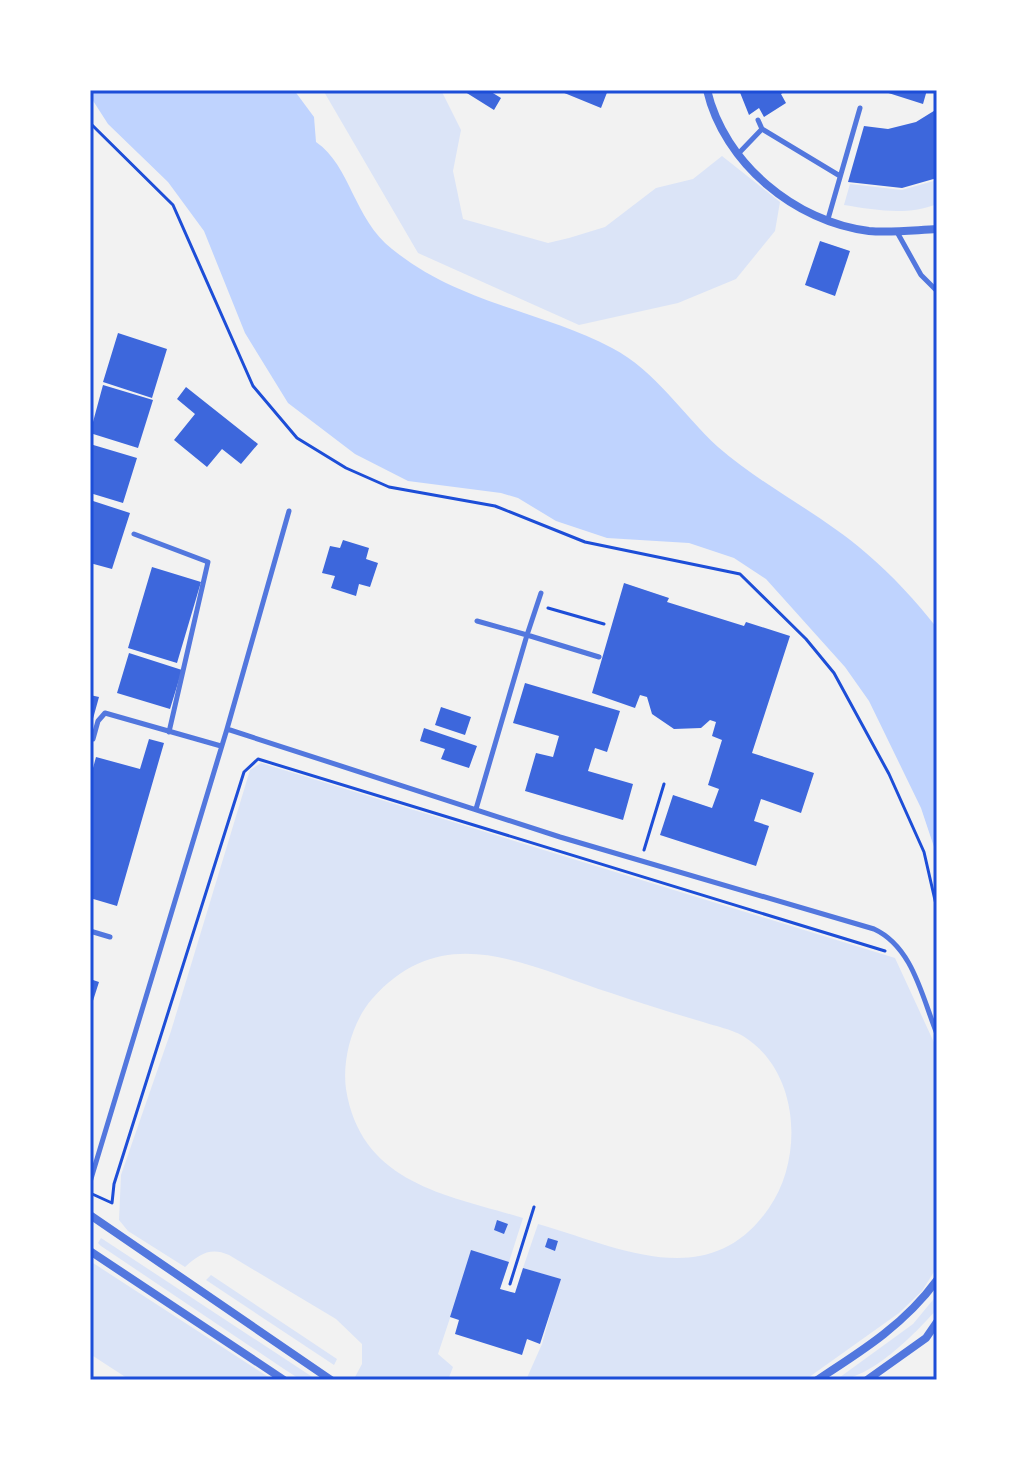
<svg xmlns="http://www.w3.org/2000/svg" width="1027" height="1470" font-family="'Sofia Sans Condensed',sans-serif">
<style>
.green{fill:#dbe4f7}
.water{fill:#bfd3fe}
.building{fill:#3d67dc}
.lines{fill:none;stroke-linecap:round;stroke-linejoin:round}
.path{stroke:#1d4ed8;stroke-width:3}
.service{stroke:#5277de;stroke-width:5}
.minor{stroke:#5277de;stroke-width:8}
.neatline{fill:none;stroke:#1d4ed8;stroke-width:3}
</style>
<rect width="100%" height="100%" fill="#f2f2f2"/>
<path class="green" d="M323,90H441L461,130L453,171L463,219L548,243L569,238L605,227L656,188L693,179L722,156L780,202L775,231L736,279L678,303L579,325L418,253Z
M937,180V204C907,216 876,210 844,205L850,184L902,190Z
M261,763L895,958L937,1049V1267L922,1291L899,1313L805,1380H526L542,1344L560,1279L523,1268L538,1224C619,1247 709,1295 769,1208C804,1158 800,1071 743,1036C731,1029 715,1026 703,1022C672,1013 641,1003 611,993C524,965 444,918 372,999C352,1022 342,1060 346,1089C361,1184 447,1195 523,1218L509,1262L458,1294L438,1354L453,1367L448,1380H360L355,1377L362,1364V1344L336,1319L229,1255C210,1247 200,1254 185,1267L128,1231L119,1220L121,1175L171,1031L250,770Z
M101,1238L317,1380H301L284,1369L101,1246L98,1243Z
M90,1261L273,1380H130L90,1354Z
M211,1275L337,1359L334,1365L206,1280Z
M937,1295V1309C915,1334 870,1380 836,1380L913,1324Z"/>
<path class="water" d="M90,90H294L314,117L316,142C351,166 353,218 392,249C460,304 539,310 612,348C656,371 682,414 718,447C764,487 820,513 866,553C892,575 916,601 937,628V856L921,808L869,701L845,667L766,579L734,558L689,543L607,538L556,521L518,498L501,493L408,481L355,454L288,403L245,333L204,231L168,182L108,124L90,96Z"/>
<path class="building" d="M462,90H488L501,98L494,110Z
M557,90H608L601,108Z
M739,90H787L781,94L786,103L764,117L759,108L749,115Z
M879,90H927L923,104Z
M937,109V178L902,188L848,182L864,126L888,129L916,122Z
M820,241L850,251L835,296L805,285Z
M118,333L167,349L152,398L103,382Z
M103,385L153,400L138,448L90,433Z
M186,387L258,444L241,464L222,449L207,467L174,440L195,414L177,399Z
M90,444L137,458L123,503L90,493Z
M90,500L130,513L112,569L90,563Z
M343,540L369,548L366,559L378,563L370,587L359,584L356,596L331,588L335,576L322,573L330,546L340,548Z
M152,567L201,582L177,663L128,648Z
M624,583L669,598L667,602L744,626L746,622L790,636L752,753L814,773L801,813L761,799L754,821L769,826L756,866L660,835L673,795L712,808L719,789L708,785L722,740L712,736L716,722L710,720L701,728L674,729L652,714L647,697L640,695L635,708L592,693Z
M129,653L182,670L170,709L117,693Z
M525,683L620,711L607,752L595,748L588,771L633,784L623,820L525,791L536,753L553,757L559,736L513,723Z
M90,695L99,697L91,726H90Z
M441,707L471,717L465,735L435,725Z
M424,728L477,746L469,768L441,759L445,749L420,741Z
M149,739L164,743L117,906L90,898V779L96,757L140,769Z
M90,979L99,982L91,1007H90Z
M497,1220L508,1224L504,1234L494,1230Z
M548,1238L558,1241L555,1251L545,1247Z
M471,1250L509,1262L500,1289L515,1293L523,1268L561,1279L540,1344L527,1339L522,1355L455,1334L459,1320L450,1317Z"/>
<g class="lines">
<path class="path" d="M90,123L173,205L253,386L297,438L346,468L389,487L495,506L585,542L740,574L806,639L834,673L889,774L924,852L937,909
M548,608L604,624
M644,850L664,784
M90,1193L112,1203L114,1184L244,772L258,759L885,951
M510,1284L534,1207"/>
<path class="service" d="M758,120L762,129L840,176
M738,154L762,129
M828,219L860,108
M897,232L921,275L937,291
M134,534L208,562L169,732
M937,545V550
M541,593L527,635L599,657
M227,729L289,511
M93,739L98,721L105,713L221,746
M476,809L527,635L477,621
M90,931L110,937
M90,1182L227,729L560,837L874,929C913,947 922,997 937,1034"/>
<path class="minor" d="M707,90C724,163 795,222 869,231C891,233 915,230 937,229
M90,1215L331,1380
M90,1251L284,1380
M817,1380C862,1351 905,1324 937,1280
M867,1380L926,1338L937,1322"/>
</g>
<rect width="1027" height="1470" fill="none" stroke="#ffffff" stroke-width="184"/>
<rect x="92" y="92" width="843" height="1286" class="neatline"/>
</svg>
